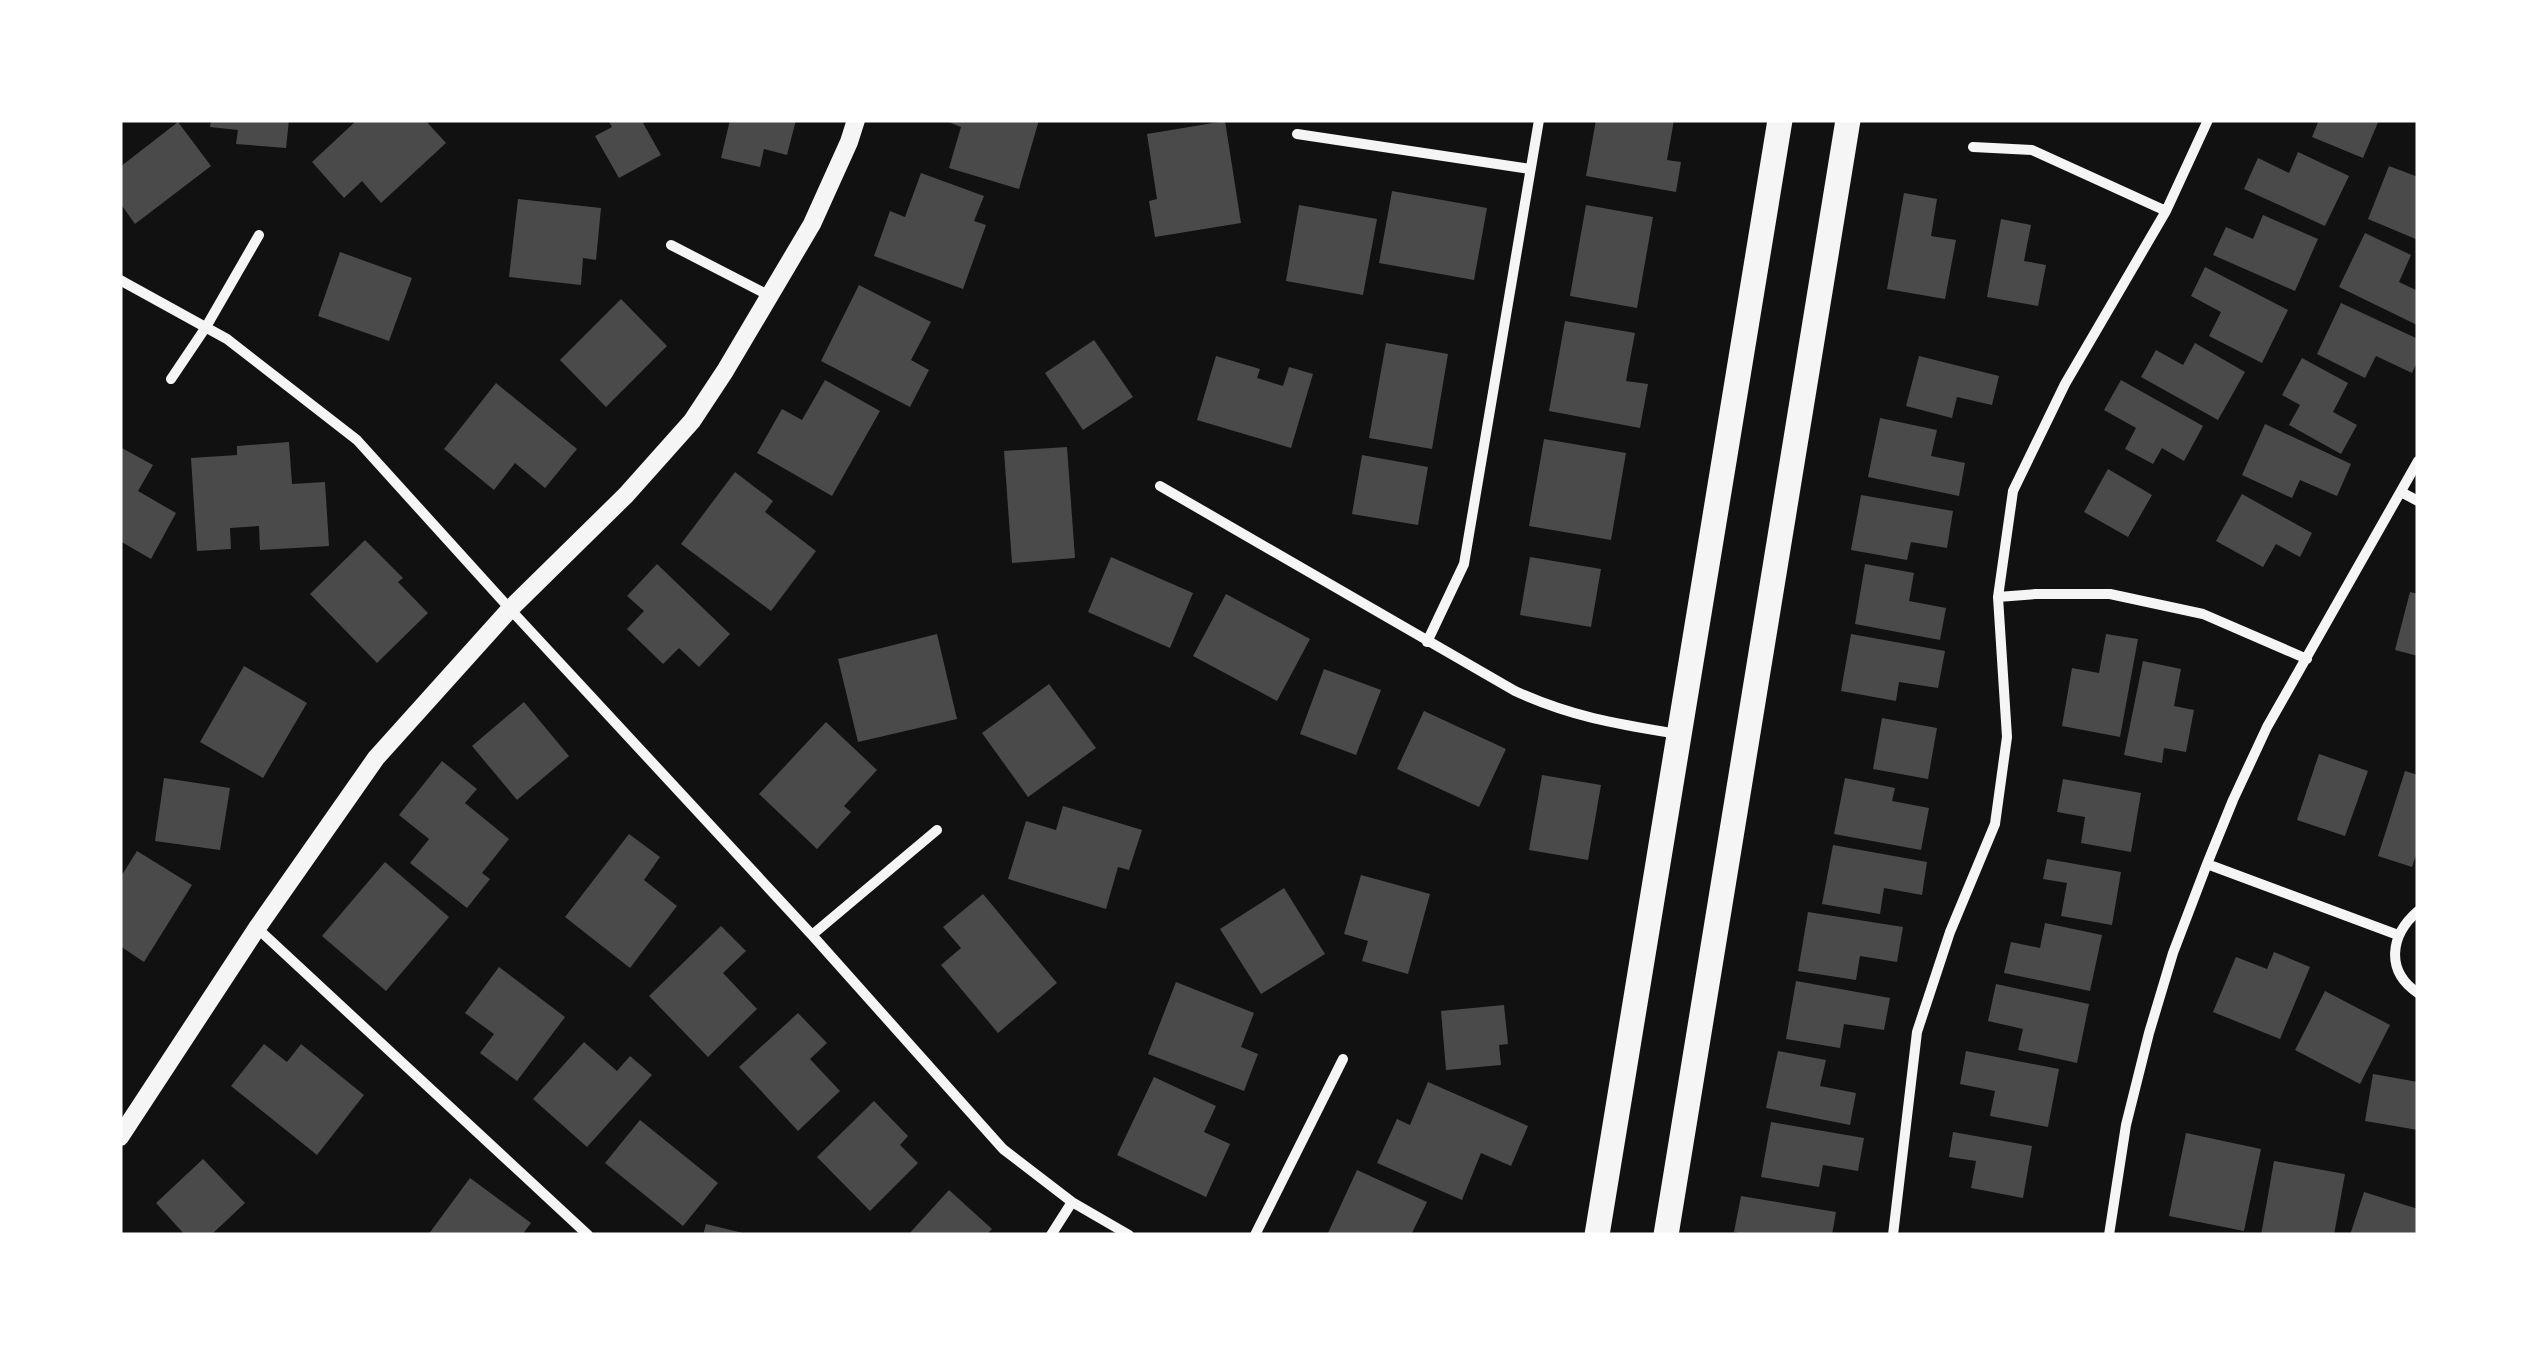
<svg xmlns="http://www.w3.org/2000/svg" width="2538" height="1355" font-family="'Noto Sans',sans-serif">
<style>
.building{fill:#4a4a4a}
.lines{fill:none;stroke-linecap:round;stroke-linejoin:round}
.minor{stroke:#f5f5f5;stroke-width:10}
.tertiary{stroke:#f5f5f5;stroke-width:18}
.primary{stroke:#f5f5f5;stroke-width:25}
</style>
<rect width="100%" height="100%" fill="#111"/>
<path class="building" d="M211,120H289L286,148L236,144L238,130L210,127Z
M357,120H425L446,143L381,203L362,181L344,198L312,162Z
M608,120H649L643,123L661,155L619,178L595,136L612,127Z
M730,120H796L787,155L764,149L760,167L721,158Z
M943,120H1039L1019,189L949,168L961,127Z
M1596,120H1674L1667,160L1681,162L1676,192L1586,176Z
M2319,120H2379L2363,158L2312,137Z
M1225,121L1241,223L1155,237L1149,201L1157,199L1147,134Z
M178,122L211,166L135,224L120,203V167Z
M2298,152L2349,176L2325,226L2244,189L2258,158L2289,173Z
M2389,166L2418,177V240L2368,219Z
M921,173L984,196L974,221L986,225L963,289L874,256L890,211L905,217Z
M1392,191L1487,208L1474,280L1379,263Z
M1904,193L1937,199L1931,236L1956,240L1945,299L1887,289Z
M518,199L601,208L596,260L583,258L581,285L509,277Z
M1299,205L1377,219L1363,295L1286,281Z
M1586,205L1653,217L1637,308L1570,296Z
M2263,215L2318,239L2295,291L2213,255L2226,227L2253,239Z
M2001,219L2031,225L2024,261L2046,265L2038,306L1987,297Z
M2365,233L2411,255L2399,282L2418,291L2417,325L2339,287Z
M340,252L412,278L389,341L318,316Z
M2205,267L2288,310L2262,363L2209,336L2221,312L2191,296Z
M859,285L931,322L911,360L929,370L910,407L821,361Z
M621,299L667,346L606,407L560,360Z
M2341,303L2418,339V360L2412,373L2376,356L2365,378L2317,354Z
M1565,321L1635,333L1626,381L1648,384L1640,428L1549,411Z
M1094,340L1133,397L1083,430L1045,373Z
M1386,343L1448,354L1432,449L1369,438Z
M2195,343L2245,372L2218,420L2141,377L2156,350L2183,365Z
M1216,356L1260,369L1257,378L1283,386L1289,367L1313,374L1291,448L1197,420Z
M1919,356L1999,376L1992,405L1957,397L1952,418L1906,406Z
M2302,358L2348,383L2333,412L2357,425L2341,454L2289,425L2300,405L2282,395Z
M825,380L880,411L832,496L757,453L782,409L802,420Z
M2121,380L2203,426L2184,461L2162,448L2153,464L2125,449L2136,428L2104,410Z
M496,383L577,449L545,488L515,463L494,490L444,449Z
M1880,418L1937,430L1931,456L1965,463L1959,496L1868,477Z
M2265,424L2351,464L2337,496L2300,480L2292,498L2242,475Z
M1544,439L1626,453L1611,540L1529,526Z
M289,442L292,484L325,482L329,546L260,550L259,526L230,528L231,549L197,551L191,458L237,455V446Z
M120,447L153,465L138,491L176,513L151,559L120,541Z
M1067,447L1075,558L1012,563L1004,451Z
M1362,455L1428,467L1418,525L1352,514Z
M2108,469L2152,495L2128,537L2084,512Z
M735,472L773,501L765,512L816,551L771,611L681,544Z
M2242,494L2312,533L2300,557L2276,544L2263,567L2216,541Z
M1861,495L1953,511L1947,548L1911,542L1907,560L1851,550Z
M365,540L403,578L398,582L428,613L377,663L310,594Z
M1111,557L1193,593L1170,648L1088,612Z
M1530,557L1601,569L1591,627L1520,615Z
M657,564L730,634L699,667L679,648L663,664L627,629L644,611L627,596Z
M1865,564L1914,573L1909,601L1946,608L1940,640L1855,624Z
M2410,592L2418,594V656L2395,650Z
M1226,594L1310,639L1277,701L1193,656Z
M937,634L957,719L858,742L838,659Z
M1851,634L1945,651L1938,688L1899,682L1896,701L1841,691Z
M2106,634L2138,639L2120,737L2062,726L2072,668L2099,673Z
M2143,661L2181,669L2174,706L2194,710L2186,752L2164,748L2162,763L2124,755Z
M244,666L307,703L263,778L200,742Z
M1324,669L1381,690L1356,755L1300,734Z
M1049,684L1096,748L1028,797L982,733Z
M524,702L569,756L517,800L472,746Z
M1424,711L1506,749L1479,807L1397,769Z
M1882,718L1937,728L1928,779L1873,769Z
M826,722L877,770L844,806L851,812L817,849L759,794Z
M2319,754L2368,771L2345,836L2297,820Z
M442,761L477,789L465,803L509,839L482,873L490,879L467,908L410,863L429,839L399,815Z
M2405,771L2418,775V849L2412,867L2378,856Z
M1542,775L1601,785L1588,860L1529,850Z
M164,778L230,788L220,850L155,841Z
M1845,778L1895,788L1892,801L1929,808L1921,850L1834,834Z
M2063,779L2141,793L2131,852L2081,843L2085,817L2057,812Z
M1063,806L1142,830L1129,870L1118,867L1106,909L1008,879L1026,821L1056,830Z
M629,834L660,857L644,880L677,906L630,968L565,917Z
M1833,845L1927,862L1922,895L1884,888L1880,914L1822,904Z
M137,851L192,885L144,962L120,946V878Z
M2047,859L2121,872L2112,925L2061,916L2067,883L2043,879Z
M385,862L449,917L386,991L322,936Z
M1361,875L1430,894L1408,974L1362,961L1368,941L1344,934Z
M1284,888L1325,954L1261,994L1220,929Z
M983,894L1057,983L998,1033L941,965L961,948L943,927Z
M1808,912L1903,927L1897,962L1860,956L1856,980L1798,971Z
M2045,923L2102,935L2090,991L2004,973L2011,942L2040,948Z
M721,926L746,951L723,973L757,1009L708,1057L649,996Z
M2274,952L2310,967L2280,1039L2213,1012L2236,957L2267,969Z
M499,967L565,1017L517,1081L480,1053L494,1034L465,1013Z
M1796,981L1890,998L1884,1030L1844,1024L1840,1048L1786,1039Z
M1176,982L1254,1013L1241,1047L1258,1054L1244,1091L1148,1054Z
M1996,984L2089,1004L2077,1063L2018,1050L2023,1029L1988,1021Z
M2325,991L2390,1025L2360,1084L2295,1050Z
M1504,1005L1508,1044L1499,1045L1501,1065L1446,1070L1441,1011Z
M798,1013L827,1043L810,1059L840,1091L798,1131L739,1067Z
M584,1042L617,1071L630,1056L652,1075L587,1147L533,1099Z
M264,1044L287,1062L301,1044L364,1095L317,1155L231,1086Z
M1778,1051L1826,1060L1820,1086L1856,1093L1850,1125L1766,1108Z
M1966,1051L2059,1069L2048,1127L1990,1116L1995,1091L1960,1084Z
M2373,1074L2418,1082V1130L2365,1121Z
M1154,1077L1216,1106L1204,1132L1230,1144L1206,1197L1117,1155Z
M1428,1082L1528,1126L1511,1166L1481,1153L1462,1200L1377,1163L1397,1119L1410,1125Z
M874,1101L908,1136L900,1145L918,1163L870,1211L817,1157Z
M640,1120L718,1183L683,1226L605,1163Z
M1771,1122L1864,1138L1858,1171L1823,1165L1819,1187L1761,1177Z
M1953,1132L2032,1146L2023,1198L1971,1188L1976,1161L1949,1157Z
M2186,1133L2261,1149L2244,1231L2169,1216Z
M203,1159L245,1203L211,1235H185L156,1203Z
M2274,1161L2345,1174L2334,1235H2261Z
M1357,1170L1427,1202L1411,1235H1327Z
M470,1178L531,1223L522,1235H428Z
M949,1190L992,1229L986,1235H908Z
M2364,1192L2418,1209V1235H2350Z
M1741,1196L1836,1212L1832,1235H1748L1734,1232Z
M706,1224L747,1234V1235H703Z"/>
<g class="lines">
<path class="minor" d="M1297,134L1530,169
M1973,147L2032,150L2166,211
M671,245L770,296
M120,280L227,339L357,440L510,609L812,935L1003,1149L1072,1202L1129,1235
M171,379L206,327L259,235
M1160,486L1515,691C1572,717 1617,724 1678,734
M2401,492L2418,501
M1998,597L2036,594H2110L2203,614L2307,659
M1427,642L1464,564L1539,120
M2207,864L2398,935
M2418,911C2390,935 2385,971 2418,993
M257,928L588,1235
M812,935L937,830
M1051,1235L1072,1202
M1255,1235L1343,1059
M1893,1235L1917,1032L1950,932L1995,824L2007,737L1998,597L2013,491L2065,384L2166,211L2208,120
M2109,1235L2126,1125L2149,1033L2173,953L2207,864L2233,800L2267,727L2418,461"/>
<path class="tertiary" d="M120,1137L257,928L376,758L510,609L626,495L692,421L725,371L812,224L849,142L856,120"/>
<path class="primary" d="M1597,1235L1780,120
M1666,1235L1848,120"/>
</g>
<rect width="2538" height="1355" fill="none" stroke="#ffffff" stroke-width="245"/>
</svg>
